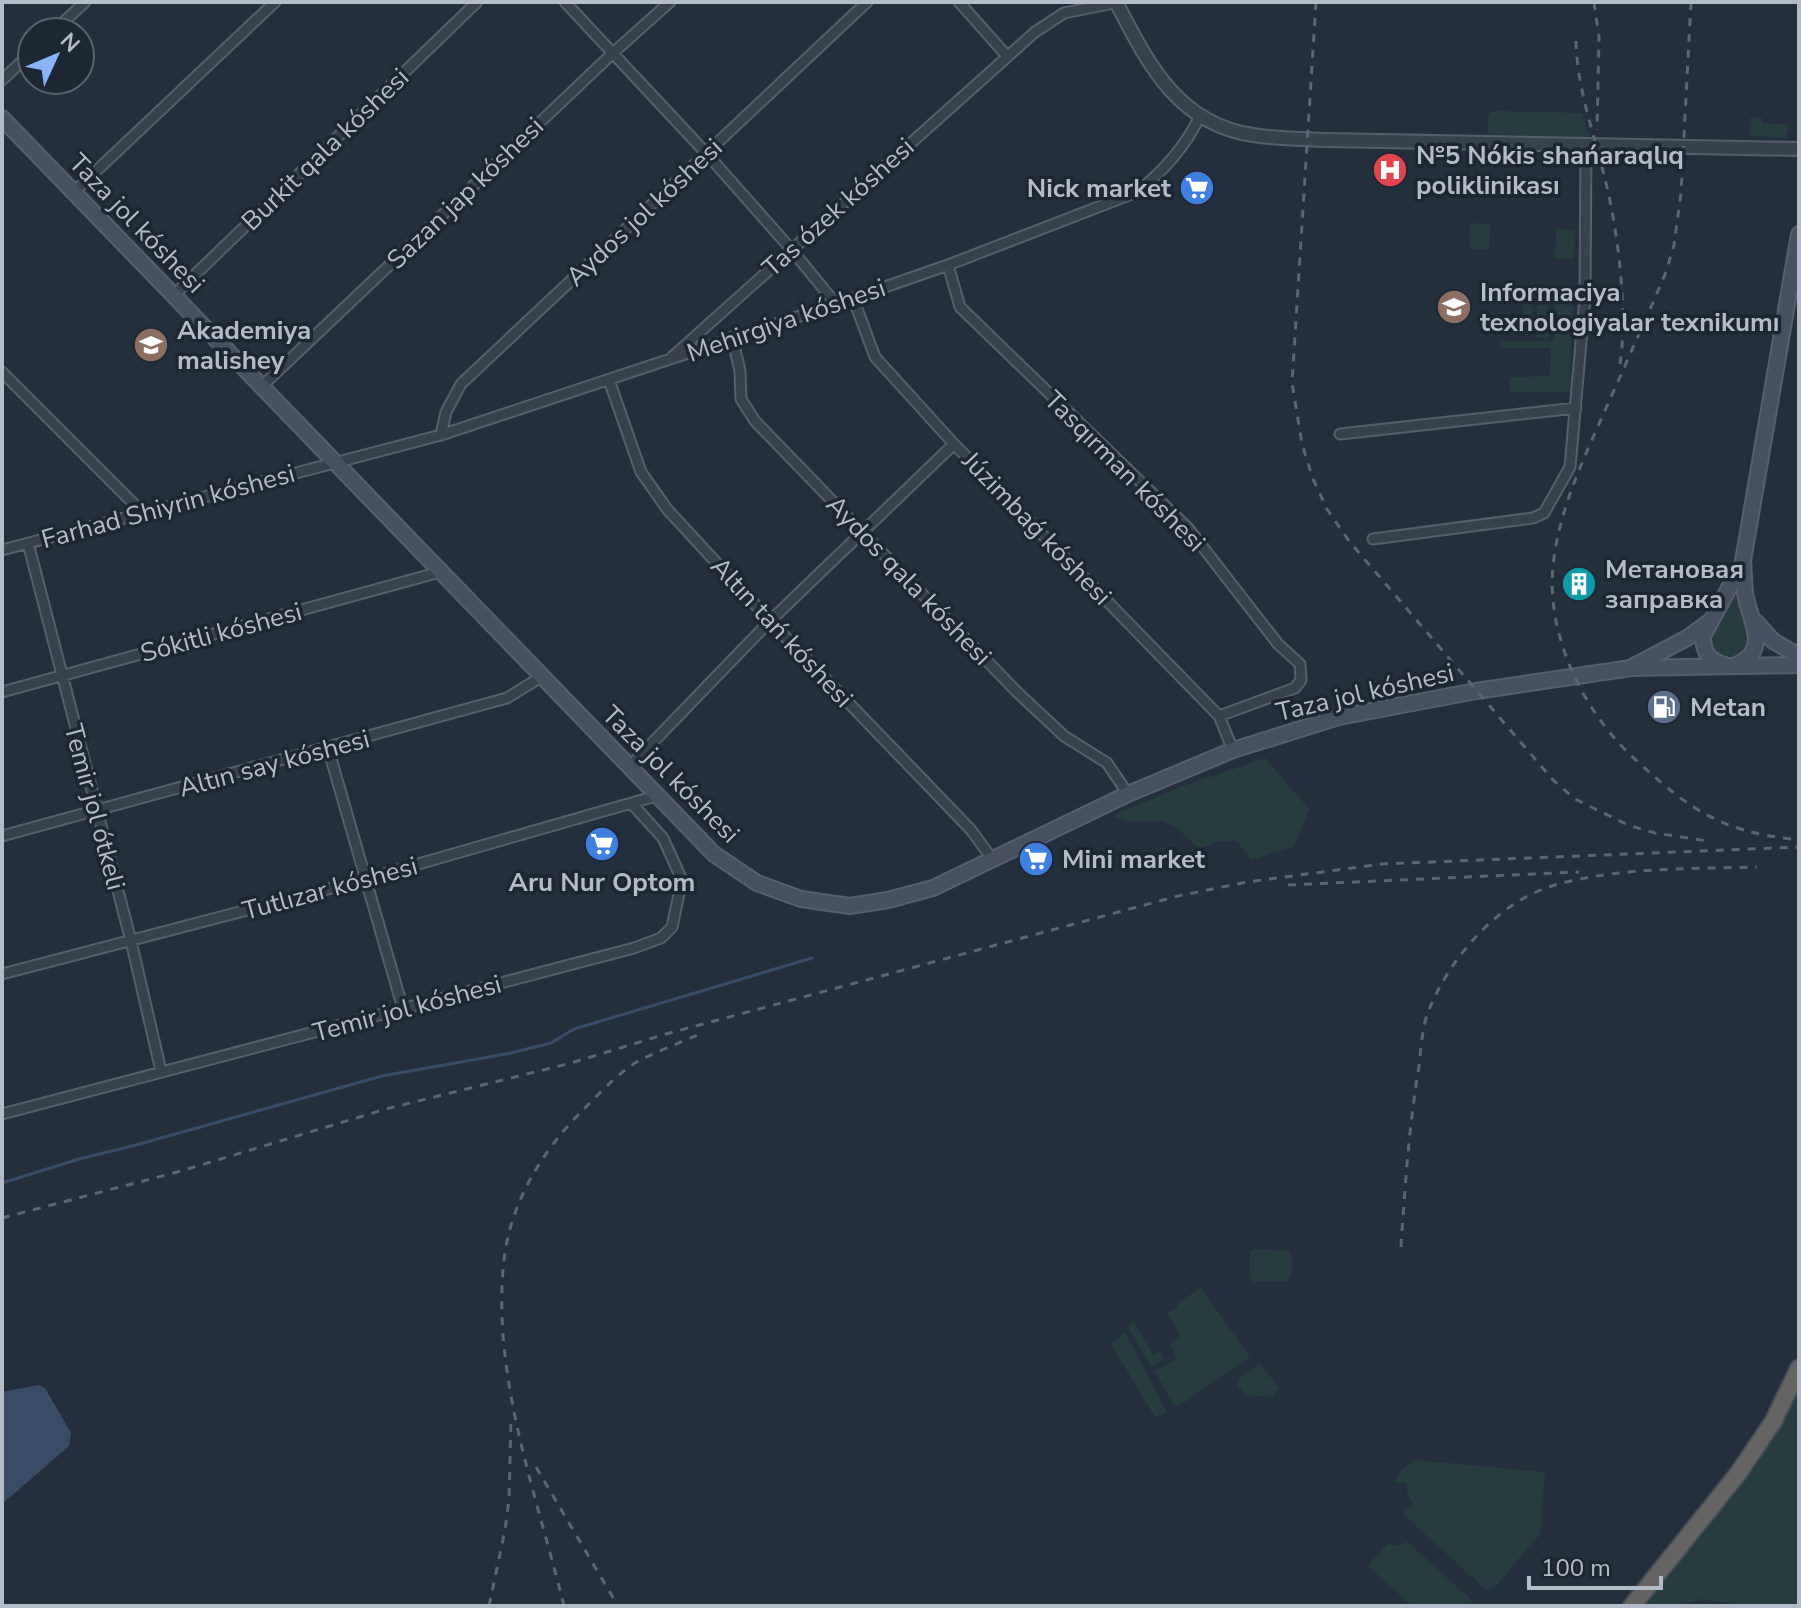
<svg xmlns="http://www.w3.org/2000/svg" width="1801" height="1608" font-family="'Nunito Sans',sans-serif">
<style>
.green{fill:#263c3f}
.water{fill:#394c67}
.lines{fill:none;stroke-linecap:round;stroke-linejoin:round}
.stream{stroke:#394c67;stroke-width:3}
.minor-casing{stroke:#565f6c;stroke-width:13}
.tertiary-casing{stroke:#565f6c;stroke-width:16}
.secondary-casing{stroke:#565f6c;stroke-width:18}
.trunk-casing{stroke:#434c59;stroke-width:20}
.minor{stroke:#38414e;stroke-width:9}
.tertiary{stroke:#38414e;stroke-width:12}
.secondary{stroke:#465061;stroke-width:14}
.trunk{stroke:#656462;stroke-width:16}
.rail{stroke:#5a6575;stroke-width:3;stroke-dasharray:8 8;stroke-linecap:butt}
.labels{text-anchor:middle;stroke-width:7;stroke-linejoin:round;paint-order:stroke}
.street-label{font-size:26px;fill:#b4bcc9;stroke:#1d2633}
.poi-label{font-size:26px;font-weight:bold;fill:#b4bcc9;stroke:#1d2633;text-anchor:start}
</style>
<rect width="100%" height="100%" fill="#242f3e"/>
<path class="green" d="M1498,111L1582,113L1590,137L1490,135L1487,131L1489,113Z
M1751,117L1761,118L1762,123L1789,124L1786,138L1750,136Z
M1470,223L1490,224L1489,250L1469,249Z
M1556,229L1575,230L1574,259L1555,258Z
M1524,295H1533L1531,335H1510L1511,329H1522Z
M1538,296H1549L1548,338L1536,337Z
M1554,297H1573L1570,392H1509L1510,377L1550,376L1551,348H1501V342L1553,341Z
M1738,591C1744,617 1759,640 1736,660C1687,660 1726,610 1738,591Z
M1265,758L1309,809L1294,847L1251,860L1237,841L1216,842L1199,849L1179,830L1163,821L1133,822L1112,816L1180,787Z
M1254,1249L1289,1251C1294,1259 1293,1274 1287,1281L1254,1282L1250,1278V1252Z
M1201,1288L1250,1357L1180,1405H1173L1155,1371L1177,1358L1169,1344L1180,1336L1167,1313L1178,1306L1177,1303Z
M1133,1320L1153,1355L1160,1351L1165,1359L1151,1367L1128,1327Z
M1125,1332L1167,1412L1155,1417L1111,1344Z
M1260,1363L1279,1388L1272,1397L1246,1395L1237,1385L1240,1377Z
M1799,1391V1606H1746L1703,1599L1677,1606H1643C1698,1537 1759,1470 1799,1391Z
M1414,1460L1545,1472L1540,1534L1495,1587L1485,1589L1402,1513L1413,1504L1408,1495L1406,1483L1394,1482L1402,1469Z
M1407,1542L1470,1598L1473,1606H1412L1368,1566L1387,1544L1398,1546Z"/>
<path class="water" d="M38,1385L45,1388L71,1433L69,1446L2,1504V1392Z"/>
<g class="lines">
<path class="stream" d="M2,1183L79,1159L136,1145L382,1076L511,1053L551,1043L574,1029L812,958"/>
<g class="minor-casing">
<path id="minor" d="M565,2L706,153L791,249L836,304
M959,2L1007,56
M53,32L85,2
M2,80L32,52
M74,192L275,2
M948,265L960,307L1188,528L1278,644L1300,664L1301,680L1295,688L1219,716
M173,296L477,2
M853,298L875,357L954,444L1219,716L1233,750
M732,337L740,371L741,399L755,421L1017,692L1064,736L1107,763L1128,794
M672,357L1035,32L1064,13L1119,2
M2,372L142,512
M609,380L641,472L667,509L770,621L971,830L993,860
M261,387L614,52L670,2
M1340,434L1576,408
M441,435L446,412L461,384L867,2
M1373,539L1533,518L1544,513L1570,467L1585,297L1586,145
M28,543L131,941L161,1071
M2,550L441,435L836,304L948,265L1137,192C1164,171 1185,147 1200,116
M2,692L440,572
M328,748L403,1009
M628,768L770,621L954,444
M2,836L507,698L541,677
M2,974L366,879L656,796
M2,1114L634,948L661,938L672,927L682,880L663,838L632,804"/>
</g>
<g class="tertiary-casing">
<path id="tertiary" d="M1116,2C1148,63 1177,124 1253,135C1278,139 1303,139 1328,140L1799,149"/>
</g>
<g class="secondary-casing">
<path id="secondary" d="M2,118L714,854L757,883L801,899L850,906L888,900L933,888L1128,794L1233,750L1339,717L1476,691L1631,668L1799,665
M1756,622L1773,641L1799,656
M1725,665C1709,661 1703,652 1703,636L1742,564
M1736,665C1772,650 1749,620 1745,593C1744,583 1744,572 1743,561L1799,234
M1634,666L1687,638L1709,622"/>
</g>
<g class="trunk-casing">
<path id="trunk" d="M1632,1606L1737,1475L1773,1422L1799,1368"/>
</g>
<use href="#minor" class="minor"/>
<use href="#tertiary" class="tertiary"/>
<use href="#secondary" class="secondary"/>
<use href="#trunk" class="trunk"/>
<path class="rail" d="M1316,2L1292,383L1302,444L1313,479L1327,509L1349,541L1552,779L1575,799L1628,825L1655,833L1708,841
M1594,2L1599,37L1597,130
M1691,2L1681,193L1674,245L1666,272C1647,317 1627,361 1607,406C1584,458 1559,509 1553,566C1546,637 1585,715 1637,761C1688,808 1720,831 1791,839
M1576,41C1577,89 1594,133 1605,179C1618,230 1628,312 1620,364
M1288,885L1579,872
M2,1218L181,1171L386,1109L571,1063L666,1034L1178,896L1247,882L1382,864L1799,847
M1401,1247C1405,1186 1409,1126 1419,1066C1421,1049 1422,1028 1428,1012C1450,957 1499,900 1558,884C1623,867 1691,869 1757,867
M536,1467L618,1606
M489,1606L505,1530L509,1499L511,1419
M564,1606C537,1496 491,1375 504,1260C510,1204 542,1151 581,1112C597,1096 616,1075 635,1063C656,1051 680,1043 702,1033"/>
</g>
<defs>
<g id="hospital-disc" transform="scale(1.8)"><circle r="9.5" fill="#e0444e" stroke="#1d2633"/><path d="M-5-5h3v3.5h4V-5h3V5h-3V1.5h-4V5h-3Z" fill="#fff"/></g>
<g id="supermarket-disc" transform="scale(1.8)"><circle r="9.5" fill="#3f7fe0" stroke="#1d2633"/><path d="M-6-5.5h2.5l.6 2H6L4.5 2H-2.5L-4.4-4H-6ZM-1.5 3.2a1.3 1.3 0 1 0 .1 0ZM3 3.2a1.3 1.3 0 1 0 .1 0Z" fill="#fff"/></g>
<g id="university-disc" transform="scale(1.8)"><circle r="9.5" fill="#8d6e63" stroke="#1d2633"/><path d="M0-5L7-2L0 1L-7-2ZM-4 1L0 2.5L4 1V4Q0 6-4 4Z" fill="#fff"/></g>
<g id="school-disc" transform="scale(1.8)"><circle r="9.5" fill="#8d6e63" stroke="#1d2633"/><path d="M0-5L7-2L0 1L-7-2ZM-4 1L0 2.5L4 1V4Q0 6-4 4Z" fill="#fff"/></g>
<g id="building-disc" transform="scale(1.8)"><circle r="9.5" fill="#0f9aa8" stroke="#1d2633"/><path d="M-4-6H4V6H1V3H-1V6H-4ZM-2.5-4.3h1.7v1.8h-1.7ZM.8-4.3h1.7v1.8H.8ZM-2.5-1h1.7V.8h-1.7ZM.8-1h1.7V.8H.8Z" fill="#fff"/></g>
<g id="fuel-disc" transform="scale(1.8)"><circle r="9.5" fill="#5c6f8a" stroke="#1d2633"/><path d="M-5.5-6h7V0h2V4h1.3V-2.5L3-4.5l.8-.8L6-3V5H2.5V1h-1V6h-7ZM-4.2-4.7v3.2H.2V-4.7Z" fill="#fff"/></g>
</defs>
<g fill-rule="evenodd">
<use href="#hospital-disc" x="1390" y="170"/>
<use href="#supermarket-disc" x="1197" y="188"/>
<use href="#university-disc" x="1454" y="307"/>
<use href="#school-disc" x="151" y="345"/>
<use href="#building-disc" x="1579" y="584"/>
<use href="#fuel-disc" x="1664" y="707"/>
<use href="#supermarket-disc" x="602" y="844"/>
<use href="#supermarket-disc" x="1036" y="859"/>
</g>
<g class="labels">
<g class="street-label">
<text transform="translate(325 149) rotate(-44)" y="9">Burkit qala kóshesi</text>
<text transform="translate(465 193) rotate(-44)" y="9">Sazan jap kóshesi</text>
<text transform="translate(838 207) rotate(-42)" y="9">Tas ózek kóshesi</text>
<text transform="translate(644 212) rotate(-43)" y="9">Aydos jol kóshesi</text>
<text transform="translate(137 223) rotate(46)" y="9">Taza jol kóshesi</text>
<text transform="translate(786 320) rotate(-19)" y="9">Mehirgiya kóshesi</text>
<text transform="translate(1125 471) rotate(45)" y="9">Tasqırman kóshesi</text>
<text transform="translate(168 506) rotate(-15)" y="9">Farhad Shiyrin kóshesi</text>
<text transform="translate(1037 528) rotate(46)" y="9">Júzimbaǵ kóshesi</text>
<text transform="translate(909 580) rotate(46)" y="9">Aydos qala kóshesi</text>
<text transform="translate(221 632) rotate(-15)" y="9">Sókitli kóshesi</text>
<text transform="translate(782 632) rotate(47)" y="9">Altın tań kóshesi</text>
<text transform="translate(1365 692) rotate(-13)" y="9">Taza jol kóshesi</text>
<text transform="translate(274 763) rotate(-15)" y="9">Altın say kóshesi</text>
<text transform="translate(671 774) rotate(45)" y="9">Taza jol kóshesi</text>
<text transform="translate(95 807) rotate(75)" y="9">Temir jol ótkeli</text>
<text transform="translate(330 888) rotate(-15)" y="9">Tutlızar kóshesi</text>
<text transform="translate(407 1008) rotate(-15)" y="9">Temir jol kóshesi</text>
</g>
<g class="poi-label">
<text x="1416" y="164">№5 Nókis shańaraqlıq<tspan x="1416" dy="30">poliklinikası</tspan></text>
<text x="1171" y="197" text-anchor="end">Nick market</text>
<text x="1480" y="301">Informaciya<tspan x="1480" dy="30">texnologiyalar texnikumı</tspan></text>
<text x="177" y="339">Akademiya<tspan x="177" dy="30">malishey</tspan></text>
<text x="1605" y="578">Метановая<tspan x="1605" dy="30">заправка</tspan></text>
<text x="1690" y="716">Metan</text>
<text x="1062" y="868">Mini market</text>
<text x="602" y="891" text-anchor="middle">Aru Nur Optom</text>
</g>
</g>
<rect width="1801" height="1608" fill="none" stroke="#b4bcc9" stroke-width="8"/>
<g transform="translate(56 56) rotate(46)"><circle r="38" fill="#1d2633" stroke="#59626f" stroke-width="2"/>
<path d="M0-6L14 30L0 20L-14 30Z" fill="#8ab4f8"/>
<text y="-12" font-size="22" font-weight="bold" text-anchor="middle" fill="#b4bcc9">N</text>
</g>
<path d="M1529 1576v12h132v-12" fill="none" stroke="#b4bcc9" stroke-width="4"/>
<text x="1541" y="1576" font-size="24" fill="#b4bcc9" stroke="#1d2633" stroke-width="6" paint-order="stroke">100 m</text>
</svg>
